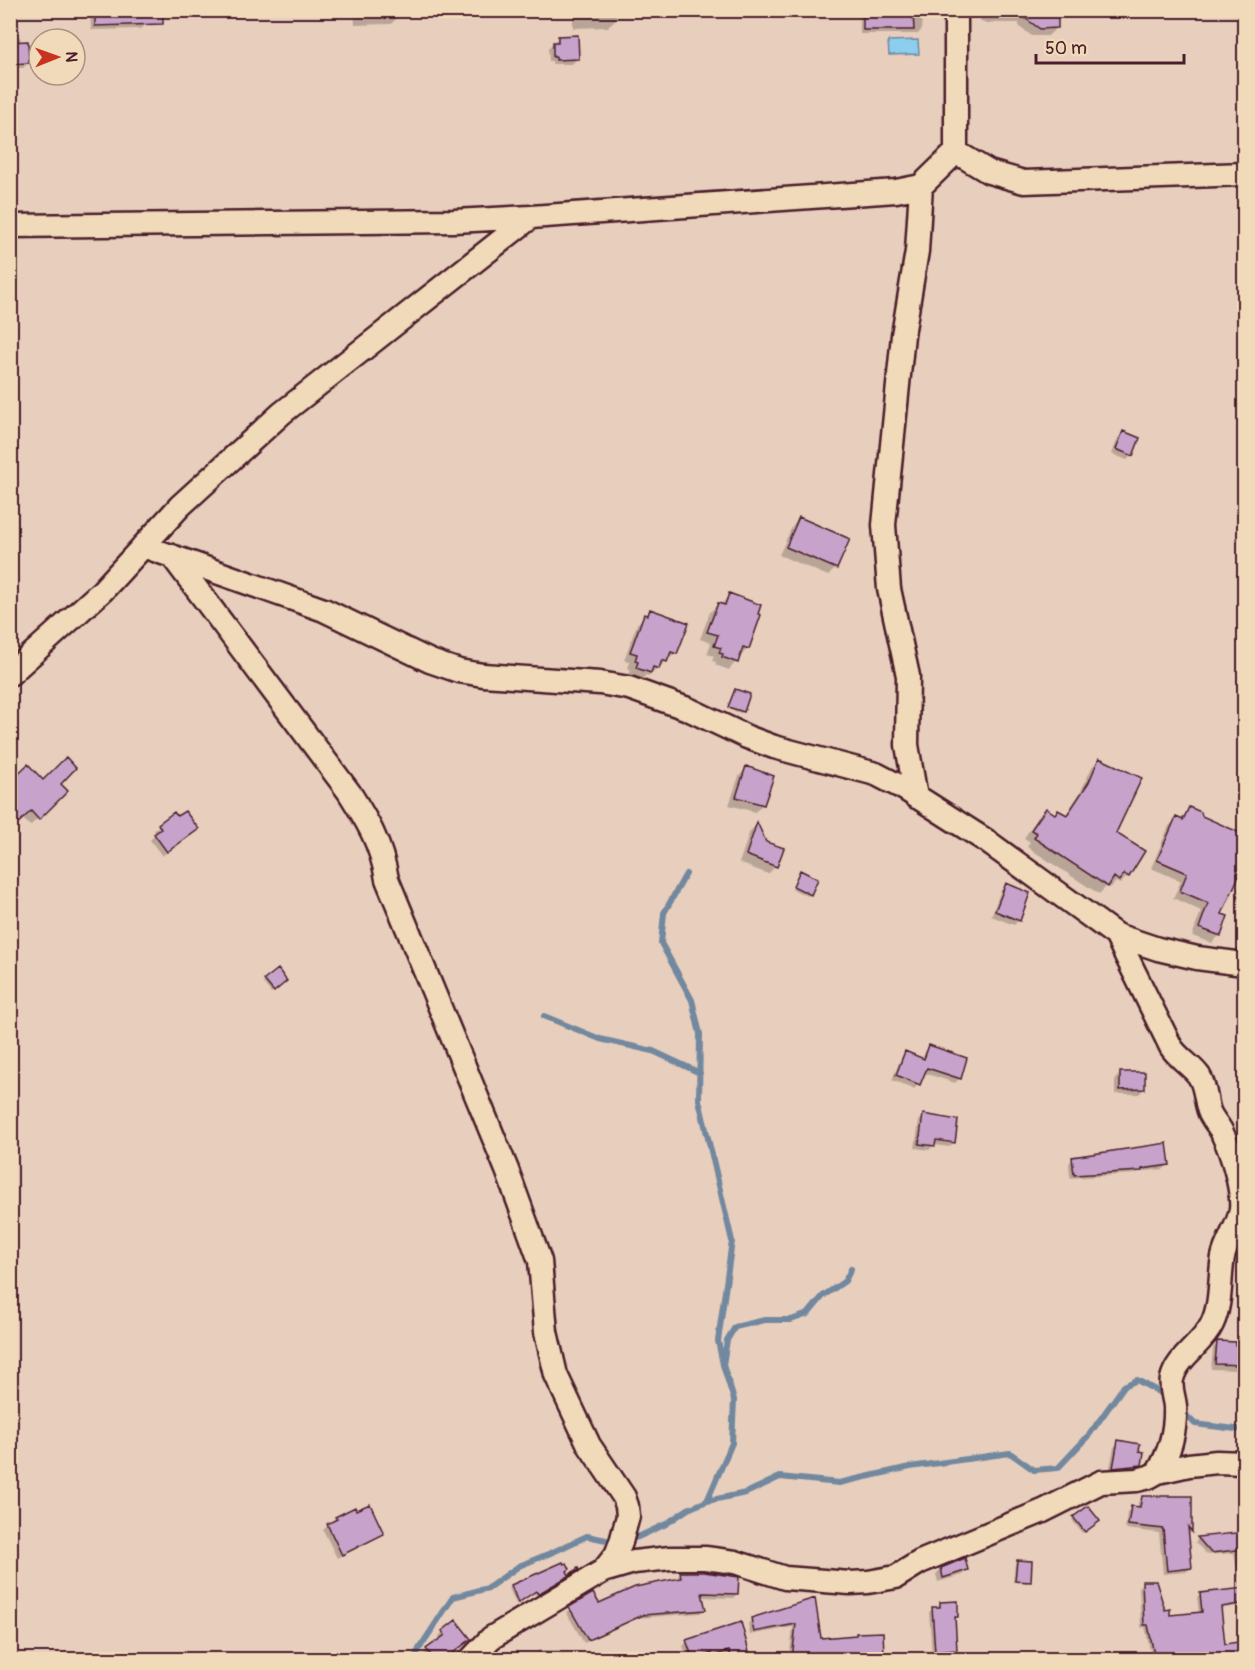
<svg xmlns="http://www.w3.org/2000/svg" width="1255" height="1670" font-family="Pangolin,sans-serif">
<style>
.water{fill:#8cceed;stroke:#72889f;stroke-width:1.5}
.shadow{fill:#0003}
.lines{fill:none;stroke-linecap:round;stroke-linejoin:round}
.stream{stroke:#72889f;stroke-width:6}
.building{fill:#c7a3cb;stroke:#4a1f2b;stroke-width:1.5}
.street-casing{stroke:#4a1f2b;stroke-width:27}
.street{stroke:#f0dab9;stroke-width:22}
</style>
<rect width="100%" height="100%" fill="#e8cfbd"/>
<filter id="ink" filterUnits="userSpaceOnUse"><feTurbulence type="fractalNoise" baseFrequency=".0167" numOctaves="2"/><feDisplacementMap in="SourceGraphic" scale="12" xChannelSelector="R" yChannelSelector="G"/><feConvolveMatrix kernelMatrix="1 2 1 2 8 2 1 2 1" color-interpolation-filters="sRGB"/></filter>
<g filter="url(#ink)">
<path class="water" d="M918,40L919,54L889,55L888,41Z"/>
<path class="shadow" d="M90,10H146V24L141,29L91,30Z
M354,10H395L396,19L391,24L355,25Z
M573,10H616V19L608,27L573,28Z
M859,10H922V29L918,34H860Z
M980,10H1056V28L1048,36H1032L1019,27V23H984L980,20Z
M20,37L28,63L23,68H10V38Z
M559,37L577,59L572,64H552V61H549L548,48Z
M1123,433L1132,455L1127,460L1112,454L1118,438Z
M799,519L836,568L828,576L779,555L792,527Z
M729,595L748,648L729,670L715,665L716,662L712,661L714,656L707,654L711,643L700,639L710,612L718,604L721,605Z
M651,610L676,653L649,676L646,675L642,680L629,675L631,670L628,668L630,662L624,660L637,624Z
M735,691L743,711L741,713L727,709Z
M1100,759L1114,834L1128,876L1120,884L1116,882L1110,888L1107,886L1099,894L1027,847L1030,842L1024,838L1038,817L1046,809L1054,815L1065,816L1081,791L1092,767Z
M747,768L763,804L755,812L729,805L739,776Z
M43,782L59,783L66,791L30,826L22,818Z
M1189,809L1201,817L1236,833L1242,827L1244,828V859L1220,914V935L1212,943L1192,936L1201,911L1173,898L1181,881L1151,868L1169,826L1176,819L1180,820Z
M174,814L192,834L162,856L150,840L156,834L154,830Z
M757,824L776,866L768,874L739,863L750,831Z
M798,874L810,894L808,896L792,889Z
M1006,885L1019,920L1014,925L991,916L1001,890Z
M278,971L285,981L271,993L263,983Z
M930,1047L960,1078L955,1083L924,1073L919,1084L914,1089L892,1080L901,1058L905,1053L922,1060L925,1052Z
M1120,1074L1144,1089L1139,1094H1115V1079Z
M924,1116L954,1142L949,1147L934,1145L929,1150L915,1148L919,1121Z
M1073,1159L1168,1164L1164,1169L1138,1172L1136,1174L1070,1178L1069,1163Z
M1218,1343L1242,1364L1237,1370L1211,1369L1213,1348Z
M1119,1442L1138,1453L1140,1464L1135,1469L1109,1472L1114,1447Z
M1190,1497L1191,1532L1187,1535L1191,1568L1186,1572L1163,1574L1159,1533L1125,1529L1127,1512L1131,1508H1137L1138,1502L1142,1498Z
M336,1518L382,1533L377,1538L337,1558L323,1530Z
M1074,1518L1096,1523L1082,1533L1072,1520Z
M1244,1534V1605L1219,1609L1224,1646L1237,1644L1240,1660H1152L1145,1627L1141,1628L1139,1586L1142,1583L1169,1617L1199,1614L1197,1597L1200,1594L1234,1591L1240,1588L1234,1553L1207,1555L1195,1542L1198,1539Z
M1017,1561L1029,1581L1027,1583L1013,1582L1015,1563Z
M941,1569L967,1570L962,1575L938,1582L936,1574Z
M681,1573L737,1594L733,1598L702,1597L704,1609L700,1613L638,1618L584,1643L566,1612L592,1595L599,1605L677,1580V1577Z
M568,1576L535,1595L533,1592L516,1604L509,1588L511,1586Z
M814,1600L820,1639L854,1637L856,1634L882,1633V1660H789L793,1627L750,1635L748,1624L752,1619Z
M940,1604L957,1617L953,1620L956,1650L952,1653L945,1654L946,1660H911L932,1656L929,1612Z
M740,1624L750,1660H727L725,1654L708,1659V1656L699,1660H688L683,1646L687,1642Z
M443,1632L466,1643L444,1660H428L424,1653L442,1639L439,1636Z
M539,1650H560V1660H534V1656Z"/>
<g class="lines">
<path class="stream" d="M686,874L664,913L661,943L692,1000L700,1034L699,1100L732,1241L718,1341L723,1365
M544,1016L600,1039L653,1051L700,1073
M1182,1411L1195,1424L1244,1430
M707,1501L732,1443L734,1400L723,1365L727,1340L735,1327L765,1320H791L808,1314L823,1296L845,1281L851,1269
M626,1540L638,1537L666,1524L688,1509L707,1501L746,1493L780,1477L839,1483L910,1467L1010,1453L1034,1470L1058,1468L1089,1435L1124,1386L1137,1380L1166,1396
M414,1660L419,1649L453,1597L488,1588L519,1566L553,1552L587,1536L616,1542"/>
</g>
<path class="building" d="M95,10H163V24L95,26Z
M863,10H913L914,30H863Z
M1014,10H1058V28L1040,29Z
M578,35L579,59L556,60V57H553V42H558V36Z
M28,41L29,63L10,64V42Z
M1123,431L1140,438L1133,456L1116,449Z
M799,517L850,539L837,569L786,547Z
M729,593L761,605L758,614L761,615L749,649L743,647L738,663L722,657L723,654L719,653L721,648L714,646L718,635L707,632L718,603L725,605Z
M650,609L689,623L677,654L671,652L667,662L662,660L659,669L653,667L651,673L636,668L638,662L635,661L637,654L630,652L644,614L648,615Z
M735,689L750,694L744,712L728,707Z
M66,757L76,768L61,784L68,791L39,820L31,811L10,831V781L28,764L43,780Z
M1099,758L1142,778L1116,833L1145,851L1129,877L1124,874L1119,881L1114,877L1108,887L1034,838L1037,833L1031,830L1046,808L1055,814L1058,810L1067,815L1089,782Z
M746,766L774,776L764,805L736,797Z
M1189,807L1201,812L1202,816L1245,835V862L1222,914L1228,916L1221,936L1199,928L1208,903L1180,891L1187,873L1157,860L1176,817L1183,820Z
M185,811L199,829L167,852L154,834L161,829L158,824L174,812L177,816Z
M757,822L766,842L784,848L777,867L746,855Z
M800,870L818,879L811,895L793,886Z
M1006,883L1030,893L1020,921L995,911Z
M278,969L287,981L274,992L264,980Z
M929,1045L967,1058L961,1079L927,1068L920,1085L896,1075L905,1051L924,1059Z
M1120,1072H1145V1089L1120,1090Z
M923,1114L958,1120L955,1143L936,1140L935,1146L919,1144Z
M1167,1143L1170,1165L1142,1169V1171L1074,1175L1072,1157Z
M1217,1341L1235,1342V1345L1244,1346L1243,1365L1215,1364Z
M1118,1440L1140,1444L1139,1451L1144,1452L1142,1465L1113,1468Z
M1142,1496H1192V1532L1188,1527L1192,1568L1167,1571L1163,1529L1128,1525L1131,1506L1140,1507Z
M370,1504L384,1534L342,1555L327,1524L337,1519L335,1517L355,1507L356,1510Z
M1088,1506L1100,1521L1085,1532L1073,1517Z
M1245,1532V1549L1211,1553L1197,1537Z
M965,1558L968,1570L943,1578L941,1568Z
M1017,1560L1032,1561L1031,1582L1015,1581Z
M563,1562L564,1564L567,1563L570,1569L567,1571L569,1575L578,1568L579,1570L538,1594L536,1591L518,1603L511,1585Z
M680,1572H704L739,1577L738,1594L702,1593L706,1610L643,1615L588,1640L569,1607L593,1593L599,1603L635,1587L681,1578Z
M1142,1581H1156L1165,1610L1170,1609V1615L1202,1612L1200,1593L1245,1588V1603L1221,1607L1225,1644L1238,1642L1241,1659H1155L1148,1625H1144Z
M815,1598L821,1638L856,1635V1633L883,1632L884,1653L858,1654V1656L837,1657V1659H792L796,1624L754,1632L751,1618Z
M958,1601V1617H955L957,1650L935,1652L932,1607H940V1602Z
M456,1620L471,1639L445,1659H434L426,1649L445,1635L442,1631Z
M741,1622L751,1659H731L729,1651L712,1656V1653L693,1659L686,1640Z"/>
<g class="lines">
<g class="street-casing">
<path id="street" d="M956,152L989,172L1024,182L1244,174
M10,226L454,221L531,217L896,191L921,186L956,152V10
M143,546L324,610L430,661L459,671L483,675L600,683L629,688L688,709L747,737L774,747L876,774L905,789L985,840L1116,935L1158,949L1197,958L1244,964
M172,556L349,792C368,822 381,844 387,879L507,1170L540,1261L546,1332L556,1375L589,1445L624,1497L627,1506L628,1516L621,1542L616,1555L603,1571
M10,674L102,591L180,506L282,413L531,217
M916,797L907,745L908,676L889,589L884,525L903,335L917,251L921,186
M1116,935L1171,1047C1179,1059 1191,1065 1199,1076C1206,1087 1205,1100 1209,1111C1212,1120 1220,1126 1223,1135C1232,1153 1243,1190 1241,1210C1238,1227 1227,1240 1223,1257C1219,1279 1222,1303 1212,1324C1203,1344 1177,1357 1172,1379C1170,1388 1174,1397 1175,1406C1176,1430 1170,1452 1158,1472
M470,1660L491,1638L553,1601L603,1571L634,1562L670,1558H705L735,1562L785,1578L850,1583L868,1582L896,1577L920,1562L1043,1511L1101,1482L1137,1480L1149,1477L1158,1472L1189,1465L1217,1462L1244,1463"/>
</g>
<use href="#street" class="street"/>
</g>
</g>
<rect width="1255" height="1670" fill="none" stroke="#f0dab9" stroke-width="36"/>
<rect x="18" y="18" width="1219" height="1634" fill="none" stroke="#4a1f2b" stroke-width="2" filter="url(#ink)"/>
<g transform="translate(57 57) rotate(89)"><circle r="28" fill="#f0dab9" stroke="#ae8f80" stroke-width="1.5"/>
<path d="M0-4.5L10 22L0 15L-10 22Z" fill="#c8321e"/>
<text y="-9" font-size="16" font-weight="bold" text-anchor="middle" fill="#4a1f2b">N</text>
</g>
<path d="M1036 54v9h148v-9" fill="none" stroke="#4a1f2b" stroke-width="3"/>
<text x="1045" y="54" font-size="18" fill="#4a1f2b" stroke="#f0dab9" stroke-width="4.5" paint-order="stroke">50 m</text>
</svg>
